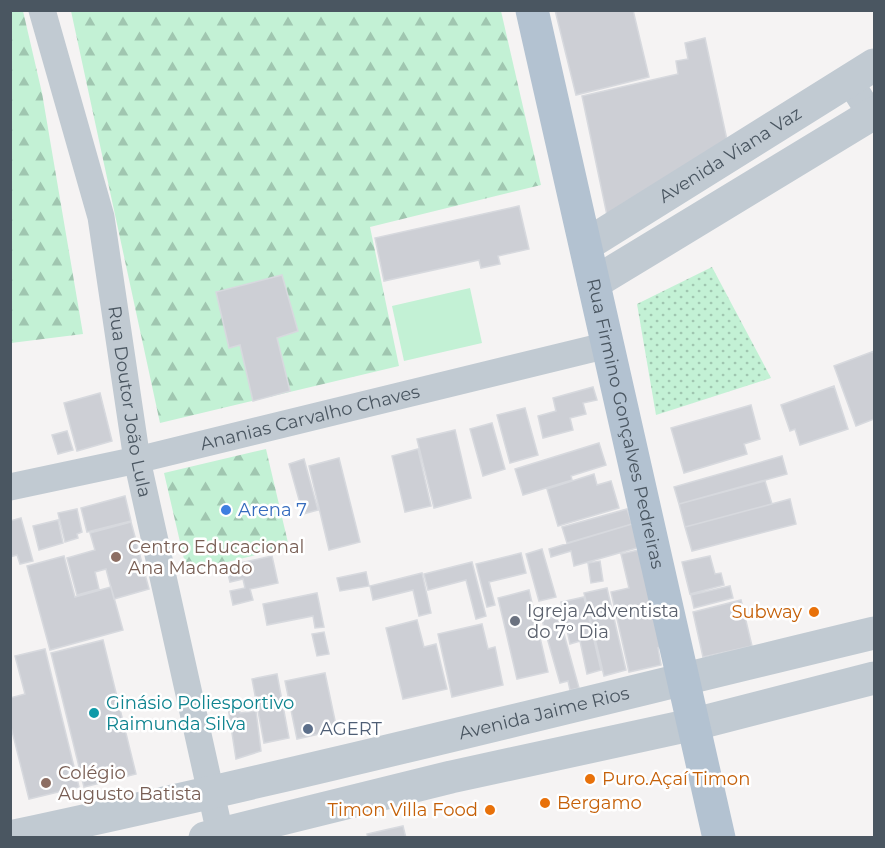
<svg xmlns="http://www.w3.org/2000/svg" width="885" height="848" font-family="Montserrat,sans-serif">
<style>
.grass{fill:url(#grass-dots)}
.forest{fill:url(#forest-firs)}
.pitch{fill:#c3f1d5}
.building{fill:#cdcfd5;stroke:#d7d9de;stroke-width:1.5}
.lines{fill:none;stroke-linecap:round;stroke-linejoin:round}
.minor{stroke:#c1cad2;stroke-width:27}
.tertiary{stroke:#c1cad2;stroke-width:33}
.primary{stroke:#b3c2d1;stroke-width:33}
.shop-dot{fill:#3f7fe0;stroke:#fff;stroke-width:2}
.education-dot{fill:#8d6e63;stroke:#fff;stroke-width:2}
.food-dot{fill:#e8710a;stroke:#fff;stroke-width:2}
.worship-dot{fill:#6b7280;stroke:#fff;stroke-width:2}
.culture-dot{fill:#0f9aa8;stroke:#fff;stroke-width:2}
.service-dot{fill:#5c6f8a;stroke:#fff;stroke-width:2}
.labels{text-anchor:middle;stroke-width:5;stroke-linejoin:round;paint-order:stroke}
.street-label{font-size:18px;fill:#4a5661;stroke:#fff}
.shop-label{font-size:18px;fill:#366cbe;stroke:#fff;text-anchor:start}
.education-label{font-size:18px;fill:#785e54;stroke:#fff;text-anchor:start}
.worship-label{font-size:18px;fill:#5b616d;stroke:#fff;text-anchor:start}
.food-label{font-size:18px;fill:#c56008;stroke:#fff;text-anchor:end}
.culture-label{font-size:18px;fill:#0d838f;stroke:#fff;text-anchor:start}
.service-label{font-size:18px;fill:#4e5e75;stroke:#fff;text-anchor:start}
</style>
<defs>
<pattern id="grass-dots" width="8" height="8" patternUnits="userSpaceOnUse" patternTransform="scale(1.5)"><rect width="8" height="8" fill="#c3f1d5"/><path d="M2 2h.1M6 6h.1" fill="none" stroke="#a0c6b0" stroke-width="1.8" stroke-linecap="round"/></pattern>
<pattern id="forest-firs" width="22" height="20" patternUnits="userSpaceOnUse" patternTransform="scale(1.5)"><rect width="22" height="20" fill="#c3f1d5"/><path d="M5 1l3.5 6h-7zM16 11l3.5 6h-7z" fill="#a0c6b0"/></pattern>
</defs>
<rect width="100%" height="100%" fill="#f5f3f3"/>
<path class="grass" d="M712,267L771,378L656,415L637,304Z"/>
<path class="forest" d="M10,11H23L42,93L83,334L11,343Z
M71,11H501L541,185L370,227L399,366L160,423Z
M266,449L289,547L187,572L164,473Z"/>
<path class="pitch" d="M470,288L482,343L404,361L392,306Z"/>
<path class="building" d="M555,10H633L649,77L576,95Z
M705,38L727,140L608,220L582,96L678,74L676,61L688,59L685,43Z
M519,206L529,249L498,256L500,264L481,268L479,260L384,281L375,238Z
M282,275L298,331L277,338L290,391L253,401L240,345L229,348L216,292Z
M874,351V419L856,426L834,366Z
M834,386L848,429L800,445L795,429L790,431L781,405Z
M593,387L597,400L583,403L586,414L570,418L573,430L543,438L538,416L556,411L553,398Z
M100,393L112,441L77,451L64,403Z
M751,405L760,439L744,444L747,454L684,473L671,428Z
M525,408L538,455L510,463L497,415Z
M492,423L505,469L483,476L470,429Z
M455,430L471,498L434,508L417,439Z
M67,431L73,450L58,454L52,435Z
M599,443L606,465L571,476L572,480L523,495L515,469Z
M418,449L431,506L405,512L392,456Z
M782,456L787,474L679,504L674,487Z
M339,458L360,542L329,550L309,466Z
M304,459L318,510L303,514L289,464Z
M594,474L597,485L611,481L619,508L558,526L547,489Z
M765,481L772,504L685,527L679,504Z
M125,496L131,521L87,532L81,508Z
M790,499L796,524L692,551L685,527Z
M77,509L82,532L77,534L78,538L65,542L58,513Z
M627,509L632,524L567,543L562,527Z
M21,518L33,561L20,564L17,555L10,557V521Z
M58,520L63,543L39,550L33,526Z
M131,522L149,589L114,599L106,569L95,572L99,589L77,595L67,558L95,550L90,533Z
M632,524L640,547L574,566L571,551L551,557L549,549Z
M542,549L556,597L539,601L526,554Z
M643,549L665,647L658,648L661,665L629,672L611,592L629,588L621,554Z
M521,553L526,573L489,582L495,605L487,607L476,564Z
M64,556L75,597L111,587L123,630L50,650L27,566Z
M272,556L278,583L250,589L253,600L233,605L230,591L245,588L243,579L230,582L226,566Z
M710,556L715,574L721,573L724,585L690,594L682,562Z
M600,561L603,581L591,583L588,563Z
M472,562L486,616L476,619L466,580L428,590L424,574Z
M366,572L369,586L340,591L337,578Z
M422,573L431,613L419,616L413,590L373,600L370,586Z
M730,586L733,598L694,608L691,595Z
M607,588L626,670L604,676L584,593Z
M529,590L548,672L517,679L498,598Z
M317,593L324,627L315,628L313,616L267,625L263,604Z
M584,597L601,670L587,674L580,641L570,644L561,602Z
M741,600L752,646L703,657L693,612Z
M559,616L579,688L570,690L568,681L560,683L542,620Z
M417,620L424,647L436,644L447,689L403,699L386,628Z
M482,624L488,649L495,647L503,685L452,697L438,634Z
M324,632L329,654L317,656L312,634Z
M103,640L136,774L84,787L51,653Z
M45,649L79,787L29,799L10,723V698L25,694L15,656Z
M325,673L337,730L297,739L285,681Z
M277,674L289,738L264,743L252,679Z
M239,705L240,713L256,711L261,751L236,759L228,707Z
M403,826L406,838H368L367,834Z"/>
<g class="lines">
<g class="minor">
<path id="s1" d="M42,10L101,217L137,460L221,838"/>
<path d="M849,80L871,115"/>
<path id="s2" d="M10,487L137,460L608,345"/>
</g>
<g class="tertiary">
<path id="s3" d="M586,245L874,65"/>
<path d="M594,283L874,113"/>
<path id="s4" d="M10,837C300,775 587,702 874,633"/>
<path d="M205,838L451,777L695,724L874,678"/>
</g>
<path class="primary" id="s5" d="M532,10L719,838"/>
</g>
<circle class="shop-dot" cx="226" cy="510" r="6"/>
<g class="education-dot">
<circle cx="116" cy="557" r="6"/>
<circle cx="46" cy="783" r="6"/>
</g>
<g class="food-dot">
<circle cx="814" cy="612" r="6"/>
<circle cx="590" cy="779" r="6"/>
<circle cx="545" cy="803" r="6"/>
<circle cx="490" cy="810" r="6"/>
</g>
<circle class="worship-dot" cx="515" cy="621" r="6"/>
<circle class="culture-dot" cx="94" cy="713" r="6"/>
<circle class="service-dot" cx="308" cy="729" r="6"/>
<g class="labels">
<g class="street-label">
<text dy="6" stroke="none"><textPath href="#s3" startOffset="170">Avenida Viana Vaz</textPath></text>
<text dy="6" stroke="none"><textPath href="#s1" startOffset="402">Rua Doutor João Lula</textPath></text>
<text dy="6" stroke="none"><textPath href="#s2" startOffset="308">Ananias Carvalho Chaves</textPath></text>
<text dy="6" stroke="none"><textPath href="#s5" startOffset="424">Rua Firmino Gonçalves Pedreiras</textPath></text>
<text dy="6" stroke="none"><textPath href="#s4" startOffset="548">Avenida Jaime Rios</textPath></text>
</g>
<g class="shop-label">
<text x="238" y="516">Arena 7</text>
</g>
<g class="education-label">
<text x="128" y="553">Centro Educacional<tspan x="128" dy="21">Ana Machado</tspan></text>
<text x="58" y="779">Colégio<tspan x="58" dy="21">Augusto Batista</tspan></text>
</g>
<g class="worship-label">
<text x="527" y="617">Igreja Adventista<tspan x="527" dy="21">do 7º Dia</tspan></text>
</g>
<g class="food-label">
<text x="802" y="618">Subway</text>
<text x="602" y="785" text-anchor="start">Puro.Açaí Timon</text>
<text x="557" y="809" text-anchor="start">Bergamo</text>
<text x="478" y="816">Timon Villa Food</text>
</g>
<g class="culture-label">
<text x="106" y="709">Ginásio Poliesportivo<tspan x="106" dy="21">Raimunda Silva</tspan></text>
</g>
<g class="service-label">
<text x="320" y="735">AGERT</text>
</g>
</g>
<rect width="885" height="848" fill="none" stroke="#4a5661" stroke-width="24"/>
</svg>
